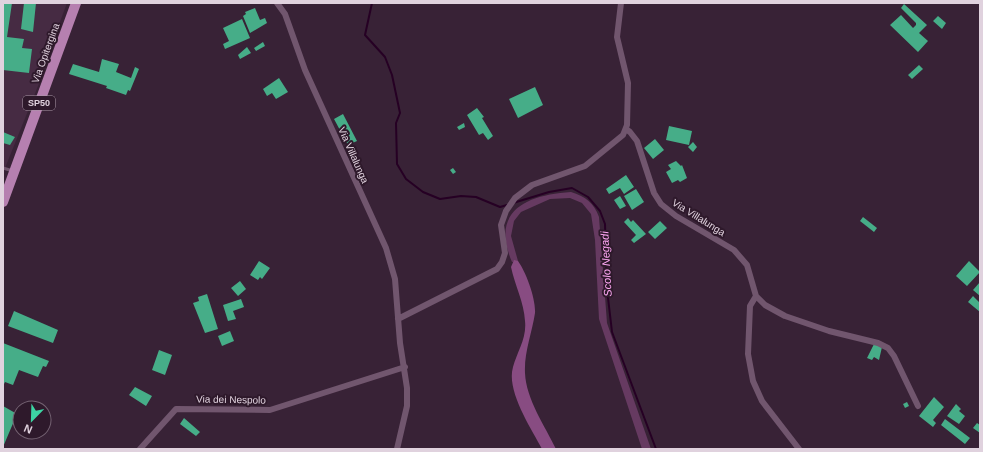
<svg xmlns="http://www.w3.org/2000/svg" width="983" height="452" font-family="Helvetica,sans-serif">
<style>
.built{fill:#462b43}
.green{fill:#663a61}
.forest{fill:#884c82}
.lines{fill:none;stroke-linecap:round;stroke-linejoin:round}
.stream{stroke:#260024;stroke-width:2}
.building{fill:#46ad88}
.lane{stroke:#71566e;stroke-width:3}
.street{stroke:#71566e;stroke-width:6}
.primary{stroke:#b680b0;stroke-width:10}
.labels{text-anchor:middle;stroke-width:4;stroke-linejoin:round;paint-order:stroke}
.shield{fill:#2e192b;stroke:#ab9aa8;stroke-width:1}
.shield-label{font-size:9px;font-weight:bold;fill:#e0d2de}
.street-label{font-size:10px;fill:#e0d2de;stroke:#2e192b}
.water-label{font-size:11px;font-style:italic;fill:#ffa8f5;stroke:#2e192b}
</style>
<rect width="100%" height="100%" fill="#382236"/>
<path class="built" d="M3,3H67L48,54L40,81L3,173Z"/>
<path class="green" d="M571,192C585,196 594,203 599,217L607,323L651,449H642L599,319L595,240L591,214L582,203L570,198L550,199L521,212L514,221L511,236L518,261L512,262C490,211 526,195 571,192Z"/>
<path class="forest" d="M514,260L518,261C526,272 536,299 535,313C532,333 524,352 525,373C526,399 545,426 556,449H542C531,428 506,391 513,367C517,352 527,338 525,321C524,302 515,286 511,267Z"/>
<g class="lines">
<path class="stream" d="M372,3L365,35L385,57L392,75L400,113L396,123L397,164L406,179L423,192L440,199L461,196L476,197L500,207L507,205
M513,203L549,192L572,188L588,197L600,211L605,224L607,289L612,332L656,449"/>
</g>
<path class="building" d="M3,3H12L7,37L24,39L22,48L32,49L29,73L3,70Z
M24,3H36L33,32L21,29Z
M904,4L927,25L919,33L928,41L918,52L890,25L901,15L913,28L916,25V23L901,8Z
M255,8L260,20L265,18L267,23L250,33L243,16L246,14L245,12Z
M938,16L946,23L942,29L933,21Z
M242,19L250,38L225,49L223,44L229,41L223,28Z
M263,42L265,46L256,51L254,48Z
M247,47L251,53L240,59L238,55Z
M102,59L119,64L116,72L131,78L135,67L139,69L130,91L128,90L126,95L106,88L107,86L69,74L73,64L99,72Z
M919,65L923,69L912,79L908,75Z
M279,78L288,92L276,99L272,93L267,96L263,89Z
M535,87L543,105L518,118L509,99Z
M477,108L484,117L482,118L493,136L488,140L483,133L479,135L467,115Z
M343,114L357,141L348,145L334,119Z
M464,123L465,127L459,130L457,127Z
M669,126L692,131L689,145L666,140Z
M3,132L15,137L10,145L3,143Z
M655,139L664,150L653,159L644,148Z
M693,142L697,147L693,152L688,147Z
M676,161L681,166L682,165L687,178L680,182L678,180L672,183L666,172L671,169L668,165Z
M453,168L456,172L453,174L450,170Z
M626,175L634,187L624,194L620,188L609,194L606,189Z
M636,189L644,202L632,210L624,196Z
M620,196L626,206L620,209L614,200Z
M863,217L877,228L874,232L860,221Z
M628,218L631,222L633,220L646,234L634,243L631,240L636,235L624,222Z
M660,221L667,228L655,239L648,232Z
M259,261L270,268L262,279L260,277L258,280L250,275Z
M969,261L980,272L967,286L956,276Z
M240,281L246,289L238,296L231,288Z
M980,282V296L973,290Z
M207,294L218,329L205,333L193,303L199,301L198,297Z
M973,296L980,303V312L968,302Z
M241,299L244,307L233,311L236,319L228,321L223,305Z
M14,311L58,330L53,343L8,326Z
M230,331L234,341L222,346L218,336Z
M3,343L49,361L46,367L43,366L38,377L19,370L13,385L5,382L3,386Z
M874,344L882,347L879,360L874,357L872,360L867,358Z
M159,350L172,355L165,375L152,370Z
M135,387L152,396L146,406L129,395Z
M934,397L944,407L933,420L936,423L933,427L919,416Z
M907,402L909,406L905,408L903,404Z
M956,404L961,409L959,411L965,416L959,424L947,416Z
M3,406L17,414L3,447Z
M184,418L200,432L196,436L180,424Z
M945,419L970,438L965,444L941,425Z
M977,423L980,425V433L973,428Z"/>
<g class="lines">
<path class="lane" d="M3,168L13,171"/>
<path class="street" d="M277,3L285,14L305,70L386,248L395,279L400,343L407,388V406L397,449
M626,129L630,132L637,141L654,193L661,204L676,216L734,250L747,265L756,296L765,305L785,316L829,331L878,343L888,348L894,356L918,406
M756,296L750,306L748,354L753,381L762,401L799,449
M398,319L497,269L502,262L505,253L501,225L506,211L515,198L532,185L585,166L623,135L627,125L628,83L617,37L621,3
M140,449L176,409L270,410L405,367"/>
<path class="primary" d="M3,202L76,3"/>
</g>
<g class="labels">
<rect class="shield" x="23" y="96" width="32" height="14" rx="3"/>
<g class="shield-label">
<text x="39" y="106">SP50</text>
</g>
<g class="street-label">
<text transform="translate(45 53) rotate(-70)" y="4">Via Opitergina</text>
<text transform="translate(354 155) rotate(66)" y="4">Via Villalunga</text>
<text transform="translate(699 217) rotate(32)" y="4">Via Villalunga</text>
<text transform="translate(231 399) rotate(1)" y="4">Via dei Nespolo</text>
</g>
<g class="water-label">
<text transform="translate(606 264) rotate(-93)" y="4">Scolo Negadi</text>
</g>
</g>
<rect width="983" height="452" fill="none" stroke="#e0d2de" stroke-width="8"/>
<g transform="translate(32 420) rotate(203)"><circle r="19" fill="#2e192b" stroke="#756373"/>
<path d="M0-3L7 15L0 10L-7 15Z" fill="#3dd4a3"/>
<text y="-6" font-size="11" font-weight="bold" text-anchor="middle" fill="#e0d2de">N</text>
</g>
</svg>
